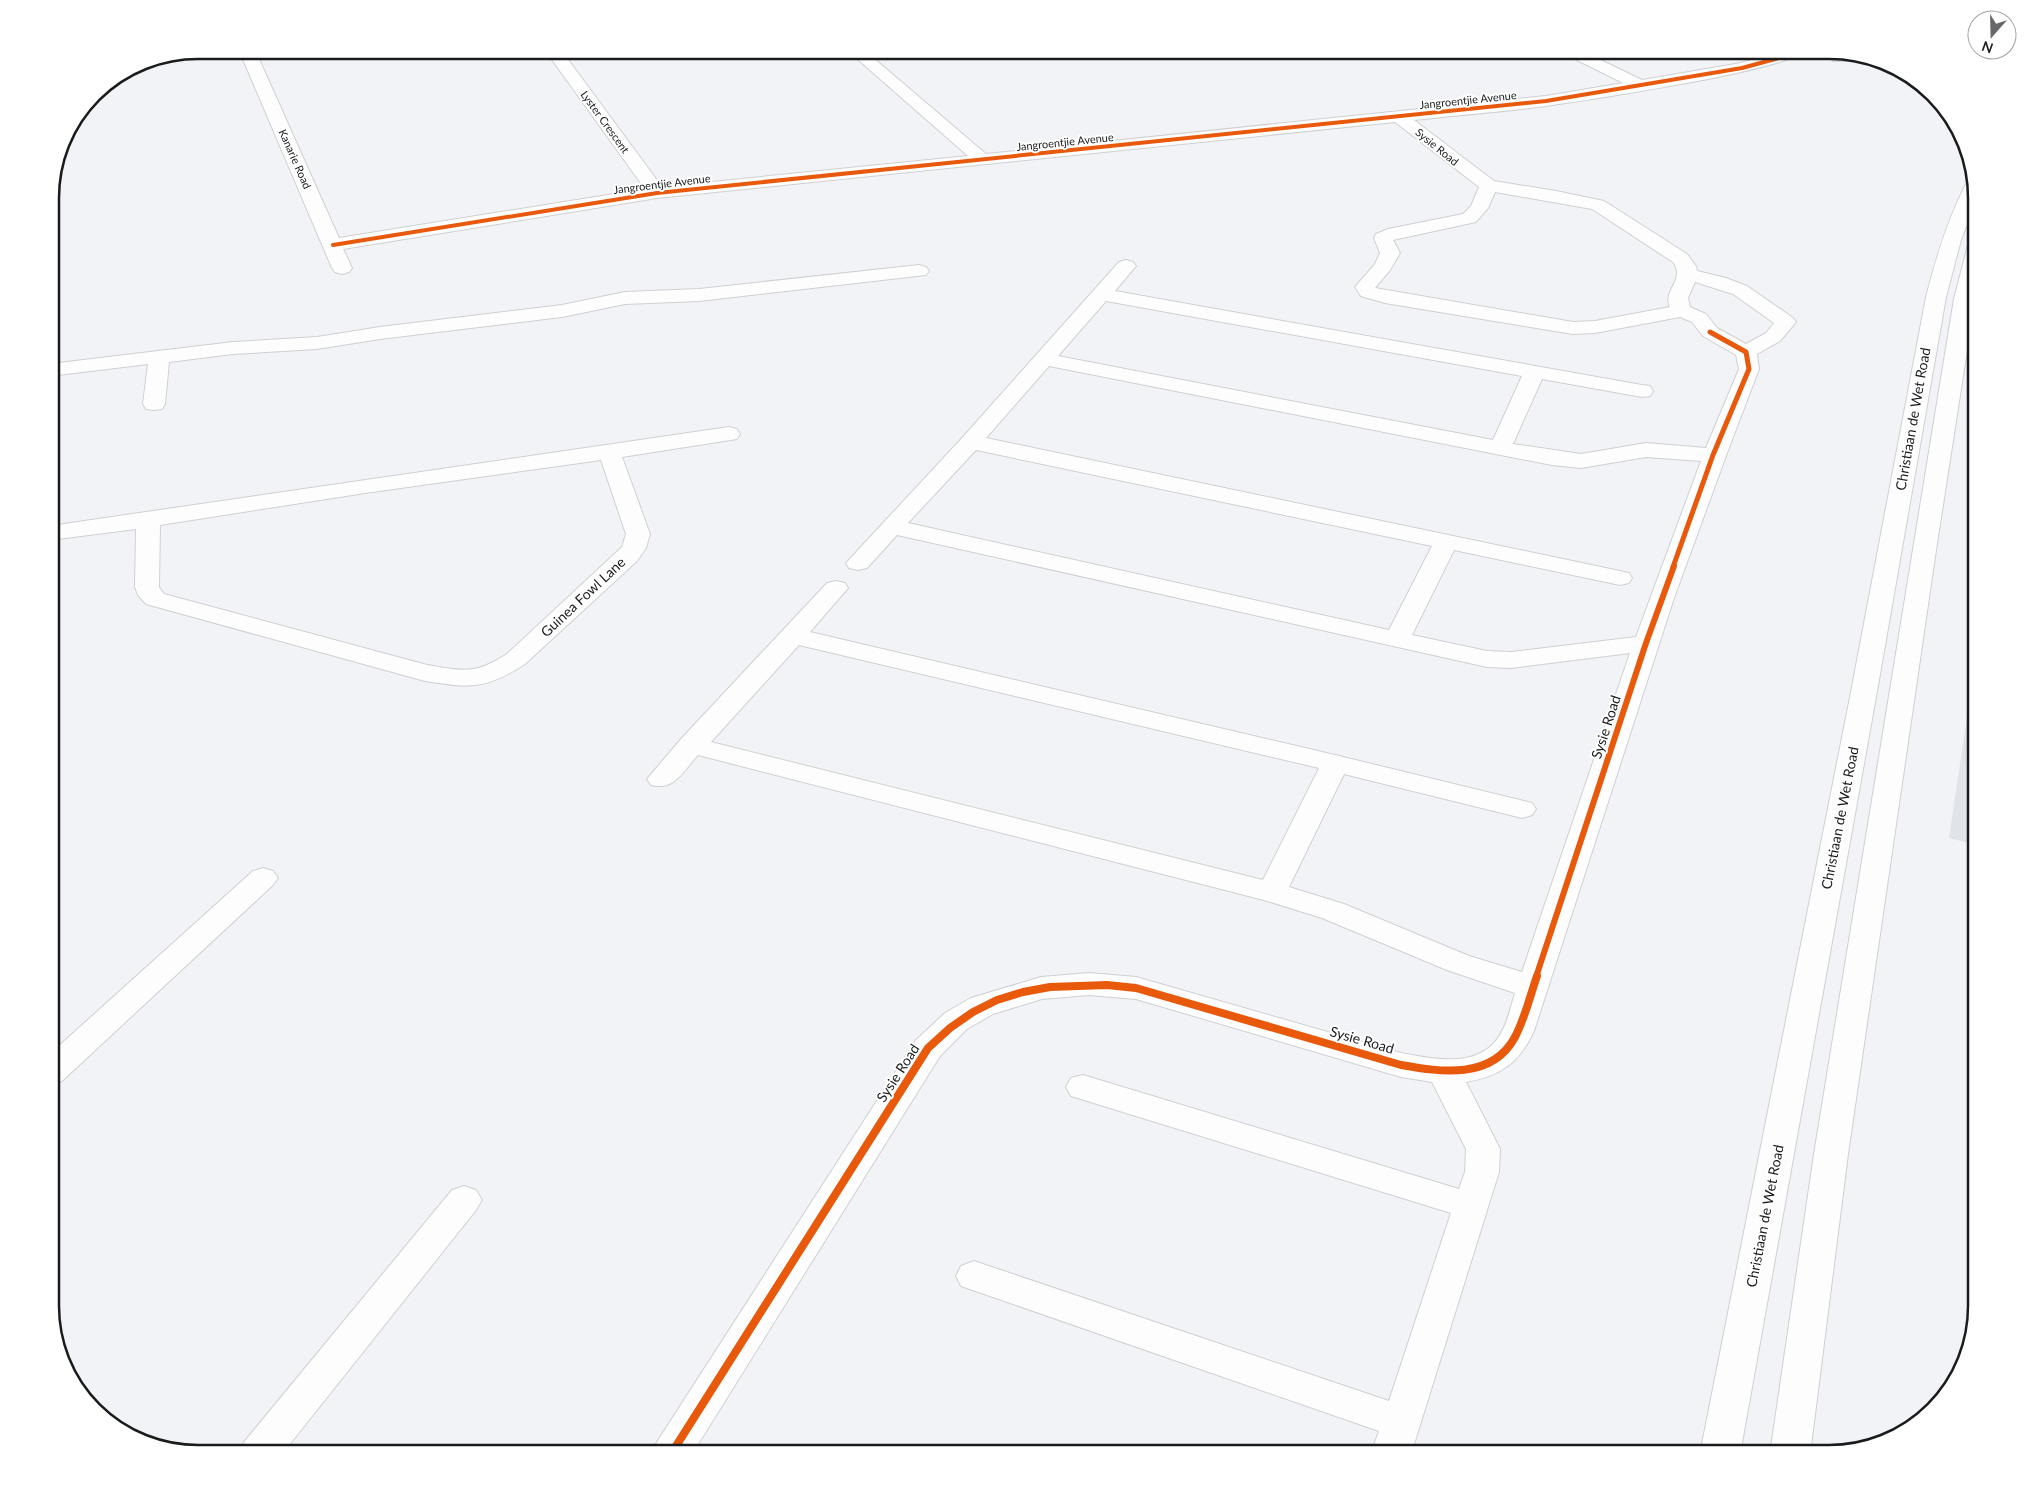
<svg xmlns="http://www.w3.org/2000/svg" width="2027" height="1504" font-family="Lato,sans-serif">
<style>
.built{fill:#e1e3ea}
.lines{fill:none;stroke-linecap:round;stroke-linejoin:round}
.minor-casing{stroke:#cfd0d2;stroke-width:2}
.major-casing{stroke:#cfd0d2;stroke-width:2}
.minor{fill:#fdfdfe;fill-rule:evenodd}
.major{fill:#fdfdfe;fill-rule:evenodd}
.cycleway-far3-casing{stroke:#fff;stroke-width:5.5}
.cycleway-far2-casing{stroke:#fff;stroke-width:8}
.cycleway-far1-casing{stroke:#fff;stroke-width:9}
.cycleway-casing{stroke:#fff;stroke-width:11}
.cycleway-far3{stroke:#e8590c;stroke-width:4}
.cycleway-far2{stroke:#e8590c;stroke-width:5}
.cycleway-far1{stroke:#e8590c;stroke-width:6}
.cycleway{stroke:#e8590c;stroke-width:8}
.labels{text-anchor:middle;stroke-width:4;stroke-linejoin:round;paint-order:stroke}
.far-street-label{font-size:11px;fill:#1a1b1d;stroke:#fff}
.street-label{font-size:14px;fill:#1a1b1d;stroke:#fff}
.rim{fill:none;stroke:#1a1b1d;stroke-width:2.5}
</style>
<rect width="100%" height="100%" fill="#f2f3f6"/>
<path class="built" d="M1977,650V845L1949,838Z"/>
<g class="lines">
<g class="minor-casing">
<path id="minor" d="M239,50H255L339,238L645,189L545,50H561L662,187L968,156L847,50H864L986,154L1546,96L1623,83L1563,53L1560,50H1580L1642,80L1741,63L1784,50H1805C1791,70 1582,101 1546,106C1502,112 1458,115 1414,120L1494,181L1556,191L1604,201L1687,254L1696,266L1697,271L1726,278L1747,286L1793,318L1796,322L1780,341L1757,354L1759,369L1730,445L1674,598L1534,1031C1519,1063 1501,1076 1466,1082L1500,1149L1499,1172L1411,1454H1371L1379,1431L961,1286L956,1276L961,1266L974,1261L1389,1401L1451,1213L1071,1096L1066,1087L1071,1078L1083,1075L1459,1189L1465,1172L1466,1149L1432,1082L1401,1077L1136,999L1089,995L1042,999L993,1014L967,1029L940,1056L692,1454H651L657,1442L916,1040L945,1013L971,998L1041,977L1089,973L1136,977L1401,1053C1434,1059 1481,1070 1501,1033C1508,1021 1511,1006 1515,993L1447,970L1322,918L1264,900L698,755C683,771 675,791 651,785L647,779L681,739L827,583L836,581L845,583L848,588L810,632L1335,755L1532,803L1536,809L1532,815L1522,818L1344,774L1289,887L1344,904L1469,956L1522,972L1630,653L1511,668L1487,667L897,535L867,568L858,570L849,568L846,563L963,437L1119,262L1126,260L1133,262L1136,266L1115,291L1642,385L1650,386L1653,391L1650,396L1642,397L1542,379L1513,444L1581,454L1646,443L1706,448L1739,369L1736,355L1703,336L1692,322L1680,317L1595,333L1573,334L1385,303L1361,296L1355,287L1375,264L1380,253L1374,238L1376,234L1388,229L1463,214L1471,206L1479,187L1395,122L657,198L343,249L352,268L349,272L342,274L335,272L332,268ZM1495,192L1592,209L1673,262C1686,279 1662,291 1670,307L1595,321L1573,322L1375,288L1390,270L1400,253L1393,240L1476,222L1488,208ZM1695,282L1733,294L1774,323L1766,333L1746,344L1717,328L1706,314L1690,307L1688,298ZM1106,301L1522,376L1493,440L1058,356ZM1049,366L1552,465L1581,468L1646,457L1701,461L1636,637L1511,652L1487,651L1412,635L1454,550L1620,585L1629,583L1632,578L1629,573L1620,571L986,438ZM976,450L1432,546L1389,630L908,523ZM799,645L1319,768L1263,880L711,742Z
M1839,52L1855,54L1845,61H1833L1831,58Z
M919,265L926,267L929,271L926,275L699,301L625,304L562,317L380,339L317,349L233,354L169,362L165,404L162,409L154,410L146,409L143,404L148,364L50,376V364L233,342L317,337L380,327L562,305L625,292L699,289Z
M729,427L737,429L740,434L737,439L622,457L650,534L646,548L637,561L525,664C485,690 470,688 425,681L146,604L138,595L135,587L136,529L50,540V526ZM601,460L626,534L622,547L507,654C474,675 464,671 427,665L164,594L159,587L160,525L365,493Z
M263,868L273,871L278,878L273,885L62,1081L50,1085V1054L253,871Z
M464,1186L476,1190L482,1200L476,1210L282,1454H238L244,1442L452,1190Z"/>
</g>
<g class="major-casing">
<path id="major" d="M1973,181L1977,198L1961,240L1946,297L1876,697L1740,1454H1700L1850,697L1926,297C1936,258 1947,221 1965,186L1968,182Z
M1977,239V286L1936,550L1848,1154L1810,1454H1770L1814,1154L1954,299L1968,245L1970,241Z"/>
</g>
<use href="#minor" class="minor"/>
<use href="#major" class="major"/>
<g class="cycleway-far3-casing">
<path id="cycleway-far3" d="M333,245L657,193L1546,101L1742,68L1779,58L1797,50"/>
</g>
<g class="cycleway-far2-casing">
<path id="cycleway-far2" d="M1673,567L1713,455L1749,369L1746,352L1710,332"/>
</g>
<g class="cycleway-far1-casing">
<path id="cycleway-far1" d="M1536,977L1646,643L1674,566"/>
</g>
<g class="cycleway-casing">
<path id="cycleway" d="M671,1454L928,1048L950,1028L973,1012L997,1000L1023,992L1050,987L1107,985L1136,988L1401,1065C1441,1072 1492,1080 1515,1037C1525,1018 1530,996 1537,976"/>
</g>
<use href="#cycleway-far3" class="cycleway-far3"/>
<use href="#cycleway-far2" class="cycleway-far2"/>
<use href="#cycleway-far1" class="cycleway-far1"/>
<use href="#cycleway" class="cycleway"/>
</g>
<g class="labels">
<g class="far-street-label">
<text transform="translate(1468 100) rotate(-6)" y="4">Jangroentjie Avenue</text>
<text transform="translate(605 122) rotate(54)" y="4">Lyster Crescent</text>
<text transform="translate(1065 142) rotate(-6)" y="4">Jangroentjie Avenue</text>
<text transform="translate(1437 147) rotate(39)" y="4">Sysie Road</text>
<text transform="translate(295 159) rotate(66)" y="4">Kanarie Road</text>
<text transform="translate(662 184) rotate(-7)" y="4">Jangroentjie Avenue</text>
</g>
<g class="street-label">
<text transform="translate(1913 419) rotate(-80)" y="5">Christiaan de Wet Road</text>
<text transform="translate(583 597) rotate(-43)" y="5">Guinea Fowl Lane</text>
<text transform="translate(1606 727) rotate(-72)" y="5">Sysie Road</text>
<text transform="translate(1840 818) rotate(-79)" y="5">Christiaan de Wet Road</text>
<text transform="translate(1362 1040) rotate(16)" y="5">Sysie Road</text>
<text transform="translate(898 1073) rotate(-57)" y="5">Sysie Road</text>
<text transform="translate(1765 1216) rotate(-79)" y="5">Christiaan de Wet Road</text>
</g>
</g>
<path d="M0 0H2027V1504H0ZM198 59H1829A139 139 0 0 1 1968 198V1306A139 139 0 0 1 1829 1445H198A139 139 0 0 1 59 1306V198A139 139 0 0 1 198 59Z" fill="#fff" fill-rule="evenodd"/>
<path class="rim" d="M198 59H1829A139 139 0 0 1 1968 198V1306A139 139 0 0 1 1829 1445H198A139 139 0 0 1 59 1306V198A139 139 0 0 1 198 59Z"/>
<g transform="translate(1992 35) rotate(200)"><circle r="24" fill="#ffffff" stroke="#a3a4a5"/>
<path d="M0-4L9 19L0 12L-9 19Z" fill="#666769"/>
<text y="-8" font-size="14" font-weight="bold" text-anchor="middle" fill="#1a1b1d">N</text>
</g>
</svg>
